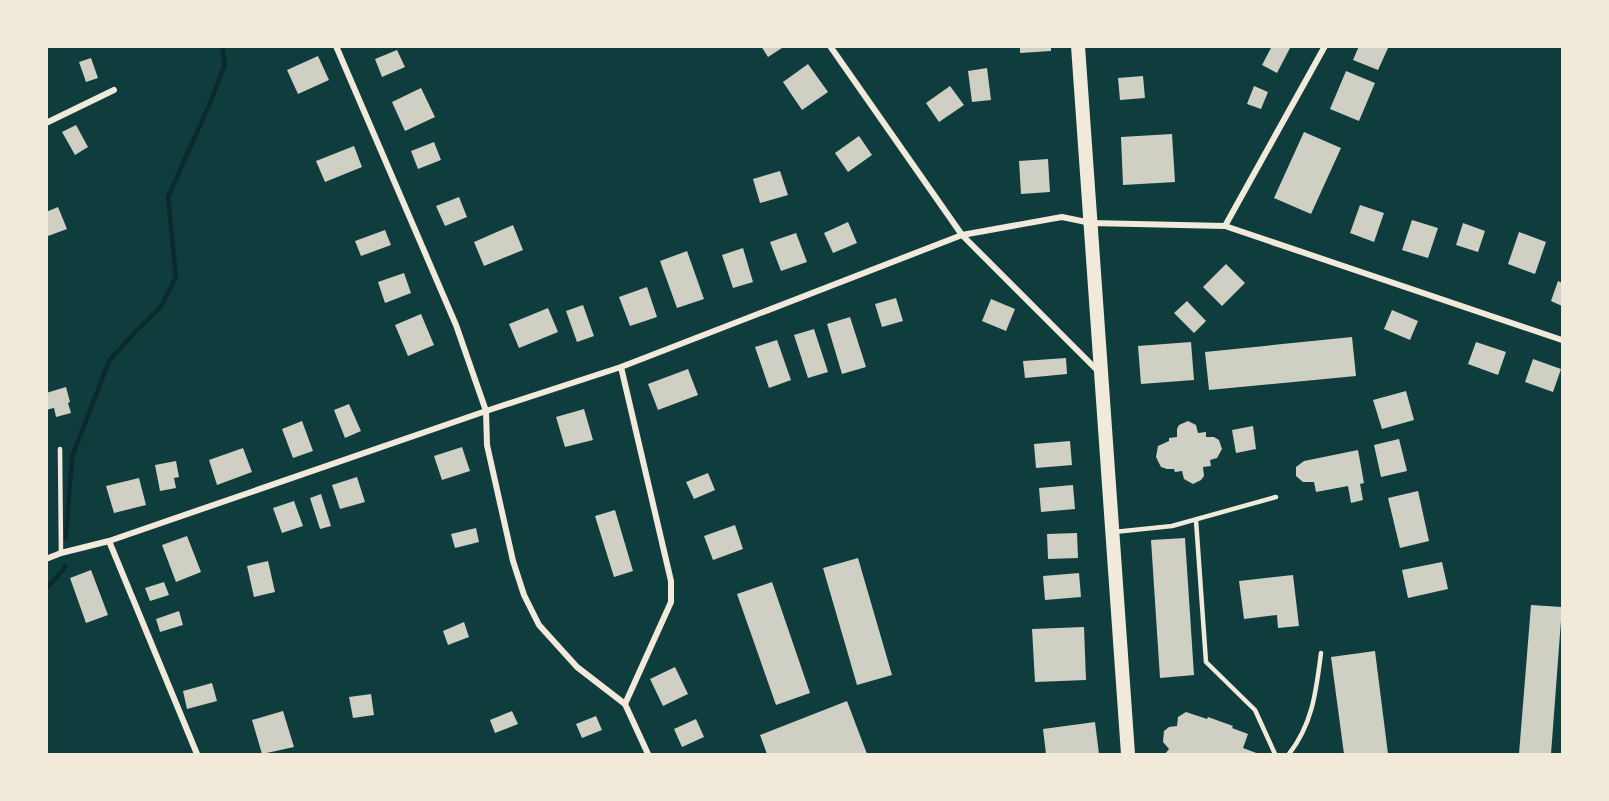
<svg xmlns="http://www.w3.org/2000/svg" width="1609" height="801" font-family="'Crimson Pro',serif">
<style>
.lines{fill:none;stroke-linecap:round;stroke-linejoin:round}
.stream{stroke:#0a2a2b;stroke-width:4.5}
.building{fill:#cfcfc3}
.service{stroke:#f1e9da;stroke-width:4.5}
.minor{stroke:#f1e9da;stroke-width:6}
.primary{stroke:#f1e9da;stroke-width:14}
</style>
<rect width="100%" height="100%" fill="#0f3d3e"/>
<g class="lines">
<path class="stream" d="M66,538L72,457L109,361L136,331L161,307L176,277L168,197L211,101L225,64L222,46
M46,589L64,569L65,566"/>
</g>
<path class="building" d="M761,46H785L768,57Z
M1020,46H1051V51L1020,53Z
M1272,46H1291L1277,73L1262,65Z
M1359,46L1388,48L1378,70L1353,60Z
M397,50L405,67L382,77L375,59Z
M318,56L329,80L298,94L287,70Z
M91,58L98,78L86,82L79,62Z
M808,64L828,92L802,110L783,82Z
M987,68L991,100L972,102L968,71Z
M1346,71L1375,83L1359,121L1330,109Z
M1143,76L1145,98L1120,100L1118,78Z
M950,86L964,105L939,122L926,103Z
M1254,86L1268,92L1261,109L1247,104Z
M421,88L435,117L405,131L392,102Z
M76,125L88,147L75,155L62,132Z
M1304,132L1341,148L1311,214L1274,198Z
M1172,134L1175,182L1123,185L1121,137Z
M859,136L872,155L848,172L835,153Z
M434,142L441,160L418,169L411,151Z
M354,146L362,167L325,182L316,161Z
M1048,159L1050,192L1021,194L1019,161Z
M780,171L788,195L760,203L753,179Z
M459,197L467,217L445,226L436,206Z
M1360,205L1384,213L1374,242L1350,233Z
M58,207L67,229L48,236L46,212Z
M1412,220L1438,228L1428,258L1402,250Z
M848,222L857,243L833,253L824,233Z
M1463,223L1485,231L1478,252L1456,245Z
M513,225L523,250L484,266L474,242Z
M385,230L391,245L361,256L355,241Z
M1519,232L1546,242L1535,274L1508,264Z
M796,233L807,262L781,271L770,242Z
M743,248L753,282L733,288L722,255Z
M687,251L704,299L677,308L660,261Z
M1226,264L1245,283L1222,306L1203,287Z
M404,273L411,293L385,303L378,282Z
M1558,281L1562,283V306L1551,301Z
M647,287L657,317L630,326L619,297Z
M896,298L903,321L882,327L875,304Z
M991,299L1015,309L1006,331L982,321Z
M1187,301L1206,321L1194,333L1174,313Z
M583,305L594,336L577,342L566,311Z
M548,308L558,332L519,348L509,324Z
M1392,310L1418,321L1410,340L1384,329Z
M421,314L434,345L408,356L395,325Z
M850,317L866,367L842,374L827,324Z
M814,329L828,372L808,378L794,335Z
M1352,337L1356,376L1209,390L1205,352Z
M777,340L791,380L769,388L755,347Z
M1191,342L1194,380L1141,384L1138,346Z
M1476,342L1506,352L1498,375L1468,364Z
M1066,358L1067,374L1025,378L1023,361Z
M1533,359L1561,369L1553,392L1525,382Z
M688,369L698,395L658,410L648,384Z
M66,387L70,402L68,403L71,413L56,417L54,408L46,410V393Z
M1406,391L1414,420L1382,429L1373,400Z
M349,404L361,431L345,438L334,410Z
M584,409L593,440L565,447L556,417Z
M302,421L313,451L293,458L282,429Z
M1188,421L1196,425L1198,433L1206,432V437H1214L1219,440L1222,449L1217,458L1210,460L1211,466L1203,467L1204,476L1201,480L1193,484L1184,479L1182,471L1175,472L1174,469H1167L1161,467L1156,457L1158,446L1169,441V438L1177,437V429L1179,425Z
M1253,426L1256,449L1236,453L1232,430Z
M1399,439L1407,471L1381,477L1374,445Z
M1070,441L1072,465L1036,468L1034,444Z
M462,447L470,471L442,480L434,456Z
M243,448L252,472L217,485L209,460Z
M1358,450L1364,483L1360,484L1363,500L1351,503L1348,486L1316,492L1314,482H1303L1296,476V467L1304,461Z
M176,461L179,477L174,478L176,488L160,491L155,465Z
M708,473L715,490L694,499L686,482Z
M357,477L365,502L340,509L332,485Z
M139,478L146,505L114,513L106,486Z
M1073,485L1075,509L1041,512L1039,488Z
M1418,491L1429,541L1400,548L1388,498Z
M321,494L331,526L320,529L310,498Z
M294,501L303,526L282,533L273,508Z
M615,510L633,571L614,577L595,516Z
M735,525L743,549L713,560L704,536Z
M476,528L479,542L455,548L451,534Z
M1077,533L1078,558L1048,559L1047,534Z
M187,536L201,572L176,582L162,545Z
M1185,538L1194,675L1160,678L1151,540Z
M858,558L892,675L857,685L823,568Z
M268,561L275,592L254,597L247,566Z
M1442,562L1448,589L1408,598L1402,570Z
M91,570L108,615L86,623L70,578Z
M1079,573L1081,597L1045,600L1043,576Z
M1293,575L1299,626L1278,628L1277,615L1244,619L1239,581Z
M164,582L169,595L150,601L145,588Z
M772,582L810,693L776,705L737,594Z
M1531,605L1562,607L1551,754H1519Z
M179,611L183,625L160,632L156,619Z
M464,622L469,637L448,645L443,631Z
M1084,627L1086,680L1035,682L1032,629Z
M1375,651L1388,754H1344L1331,657Z
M675,667L688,694L663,706L650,679Z
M212,683L217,701L187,709L183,691Z
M371,694L374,715L353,718L349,697Z
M847,701L867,754H767L760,735Z
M283,711L294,747L262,754L252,720Z
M512,711L518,724L495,733L490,720Z
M1186,712L1207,719L1208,717L1233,726L1232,728L1248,734L1243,748L1259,754H1165L1169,749L1163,742L1164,731L1169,727L1177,726L1178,717Z
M596,716L602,730L582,738L576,724Z
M696,719L704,737L682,747L674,729Z
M1095,722L1099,754H1046L1043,729Z"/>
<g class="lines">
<path class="service" d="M60,449L61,553
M1196,520L1206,662L1255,710L1275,754
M1114,532L1172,526L1276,497
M1289,754C1313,723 1316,691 1321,653"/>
<path class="minor" d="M336,46L456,325L486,411L487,445L513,561L524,595L539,625L577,667L625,704L648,754
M830,46L962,235L1098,371
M46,123L114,90
M1225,226L1562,340
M621,367L671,581V602L625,704
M109,541L197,754
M46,559L61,553L109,541L486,411L621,367L962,235L1062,217L1091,223L1225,226L1325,46"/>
<path class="primary" d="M1078,46L1128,754"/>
</g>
<rect width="1609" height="801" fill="none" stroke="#f1e9da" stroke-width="96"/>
</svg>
